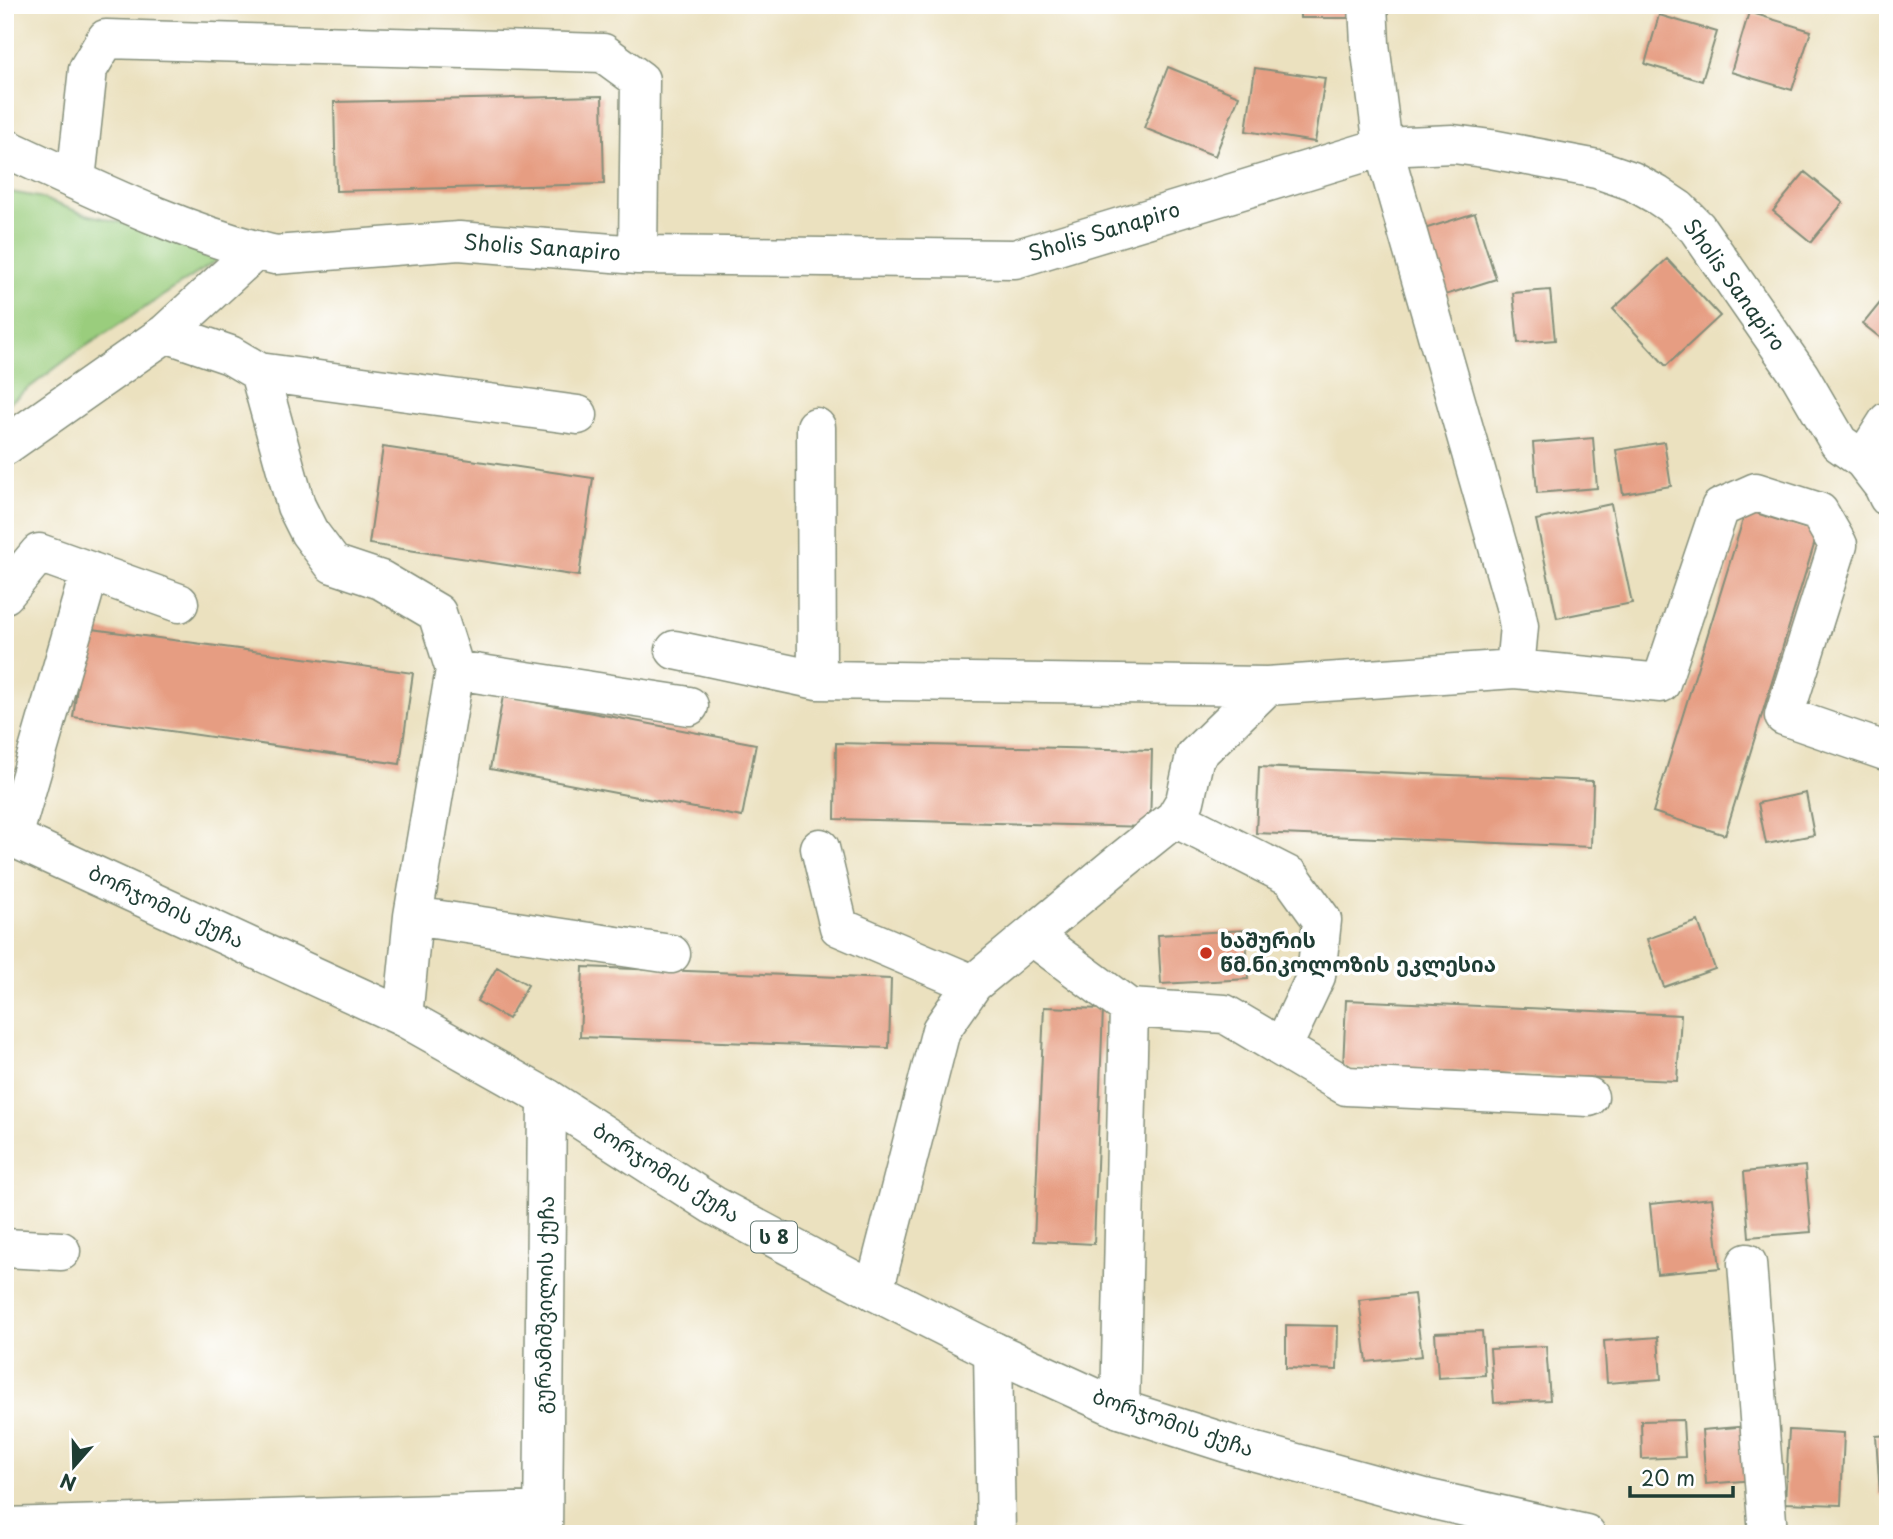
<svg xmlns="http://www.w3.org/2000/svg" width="1893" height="1539" font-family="'Playpen Sans','Noto Sans Georgian',sans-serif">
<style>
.green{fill:#9acd7d;stroke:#5c8558;stroke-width:2}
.building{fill:#e69d82}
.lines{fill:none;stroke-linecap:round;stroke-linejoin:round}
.minor-casing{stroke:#858f7a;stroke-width:41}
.highway-casing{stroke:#858f7a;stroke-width:41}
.minor{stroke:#fff;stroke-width:38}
.highway{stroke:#fff;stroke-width:38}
.poi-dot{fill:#c8321e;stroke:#fff;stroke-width:2.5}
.labels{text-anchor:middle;stroke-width:7;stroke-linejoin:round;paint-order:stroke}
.shield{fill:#fff;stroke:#627771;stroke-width:2}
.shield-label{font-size:19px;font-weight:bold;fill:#1f3d34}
.street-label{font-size:21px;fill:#1f3d34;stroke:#fff}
.poi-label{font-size:21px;font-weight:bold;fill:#1f3d34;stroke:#fff;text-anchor:start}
</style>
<rect width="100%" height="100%" fill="#fff"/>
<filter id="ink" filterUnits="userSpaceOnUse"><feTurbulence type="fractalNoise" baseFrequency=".0143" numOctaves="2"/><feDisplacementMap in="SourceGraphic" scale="14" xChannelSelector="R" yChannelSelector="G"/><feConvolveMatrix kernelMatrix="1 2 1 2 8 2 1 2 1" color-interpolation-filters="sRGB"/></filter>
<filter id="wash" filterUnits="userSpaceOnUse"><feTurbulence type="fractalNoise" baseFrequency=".00686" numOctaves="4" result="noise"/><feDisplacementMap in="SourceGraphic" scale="28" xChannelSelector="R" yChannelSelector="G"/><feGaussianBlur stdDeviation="1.57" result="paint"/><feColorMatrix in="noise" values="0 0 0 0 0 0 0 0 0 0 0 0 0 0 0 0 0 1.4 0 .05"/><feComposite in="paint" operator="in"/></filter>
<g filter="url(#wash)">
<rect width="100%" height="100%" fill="#ebe1bf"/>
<path class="green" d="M5,191L38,197L82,213L233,250L74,354L5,406Z"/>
<g id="blocks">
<path class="building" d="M1300,5H1354V18H1300Z
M1749,12L1811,31L1792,90L1731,72Z
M1659,15L1717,32L1702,81L1645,64Z
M1168,67L1239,96L1215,156L1144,128Z
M1255,68L1325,78L1315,142L1246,131Z
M602,96L604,184L336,191L334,102Z
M1805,172L1843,203L1811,242L1773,211Z
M1475,213L1496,279L1439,297L1418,231Z
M1667,259L1720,316L1666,366L1613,309Z
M1550,290L1555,340L1518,343L1513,293Z
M1888,293V344L1863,324Z
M1593,438L1597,488L1537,493L1533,443Z
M1664,442L1671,486L1623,494L1616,450Z
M383,447L593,478L579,576L369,544Z
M1611,504L1632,603L1557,618L1536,520Z
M1746,510L1818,532L1725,835L1653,812Z
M85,628L413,673L400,764L73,717Z
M503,696L756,744L742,817L490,769Z
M836,743L1152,750L1150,827L835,819Z
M1259,767L1593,781L1591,847L1256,833Z
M1806,793L1814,835L1766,844L1758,803Z
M1698,921L1715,969L1664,987L1647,939Z
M1246,930L1248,979L1161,984L1158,935Z
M497,967L528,985L508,1019L477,1001Z
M583,967L891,979L889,1048L580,1037Z
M1346,1000L1681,1015L1677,1081L1343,1067Z
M1044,1007L1103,1009L1094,1244L1034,1241Z
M1805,1166L1811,1232L1749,1237L1744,1172Z
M1712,1198L1720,1268L1657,1274L1650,1204Z
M1414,1294L1422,1356L1367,1362L1359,1300Z
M1286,1325L1338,1326L1337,1370L1286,1368Z
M1482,1331L1485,1375L1438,1378L1435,1333Z
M1658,1337L1661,1379L1607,1383L1604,1341Z
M1546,1346L1550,1400L1494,1403L1490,1349Z
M1683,1420L1685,1457L1642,1459L1641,1421Z
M1749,1426L1754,1480L1706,1484L1702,1430Z
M1789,1430L1844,1433L1841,1505L1785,1503Z
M1888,1435V1495H1880L1876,1436Z"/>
</g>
</g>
<g filter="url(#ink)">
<use href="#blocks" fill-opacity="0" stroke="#858f7a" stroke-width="2"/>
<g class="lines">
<g class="minor-casing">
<path id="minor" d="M5,151L10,150C96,190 182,233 275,255L459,241L638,255L1015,259L1383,147L1453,144L1491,149L1597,169L1632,181L1657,195L1678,209L1697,228L1800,376L1839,443L1863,460L1883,486L1888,497
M76,180L88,69L106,39L603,53L640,80L638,255
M166,333L230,355L259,372L296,506L309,532L333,564L381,580L437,613L455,670
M259,372L578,415
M816,427L817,680
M5,446L166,333L255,251
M1883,474L1863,460L1888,421
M5,594L39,553L179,603
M675,650L817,680L1267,686
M1515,669L1661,683L1720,508L1756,492L1819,512L1838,545L1784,716L1888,752
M1175,818L1291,877L1322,920L1316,976L1282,1048
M13,837L90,571
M820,848L839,927L973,984
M413,916L671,954
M1032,936L1129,1008L1225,1014L1346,1086L1589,1097
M403,1017L413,916L455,670L689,706
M5,1248L61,1251
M1747,1263L1768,1534
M874,1291L941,1030L973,984L1114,867L1175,818L1185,801L1195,756L1267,686L1515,669L1519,626L1515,606L1383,147L1370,44L1368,5
M993,1351L996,1534
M1120,1409L1129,1008
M5,1527L543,1511
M543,1534L547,1098"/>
</g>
<g class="highway-casing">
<path id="highway" d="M5,834L403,1017L547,1098L713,1205L874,1291L993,1351L1120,1409L1245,1449L1425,1498L1586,1534"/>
</g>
<use href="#minor" class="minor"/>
<use href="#highway" class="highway"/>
</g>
</g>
<circle class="poi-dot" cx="1206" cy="953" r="7"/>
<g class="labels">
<rect class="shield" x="751" y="1221.5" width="46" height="31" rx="5"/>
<g class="shield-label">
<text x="774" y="1244">ს 8</text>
</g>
<g class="street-label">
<text transform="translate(1104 232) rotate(-17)" y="7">Sholis Sanapiro</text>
<text transform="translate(542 248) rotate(4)" y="7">Sholis Sanapiro</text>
<text transform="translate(1734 285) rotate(54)" y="7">Sholis Sanapiro</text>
<text transform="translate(166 907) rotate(25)" y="7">ბორჯომის ქუჩა</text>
<text transform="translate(666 1173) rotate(32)" y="7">ბორჯომის ქუჩა</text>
<text transform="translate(545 1305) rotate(-89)" y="7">გურამიშვილის ქუჩა</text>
<text transform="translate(1173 1423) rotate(19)" y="7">ბორჯომის ქუჩა</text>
</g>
<g class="poi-label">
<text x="1220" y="948">ხაშურის<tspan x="1220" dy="24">წმ.ნიკოლოზის ეკლესია</tspan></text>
</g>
</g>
<rect width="1893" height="1539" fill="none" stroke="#fff" stroke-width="28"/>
<g transform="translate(74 1466) rotate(200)" stroke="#ffffff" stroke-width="5" paint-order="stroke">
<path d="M0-5L12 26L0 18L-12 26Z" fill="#1f3d34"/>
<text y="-10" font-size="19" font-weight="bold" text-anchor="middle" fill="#1f3d34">N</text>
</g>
<path d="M1630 1486v10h103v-10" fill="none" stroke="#1f3d34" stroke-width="3.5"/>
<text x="1641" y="1486" font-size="21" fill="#1f3d34" stroke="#ffffff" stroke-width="5" paint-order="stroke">20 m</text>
</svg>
